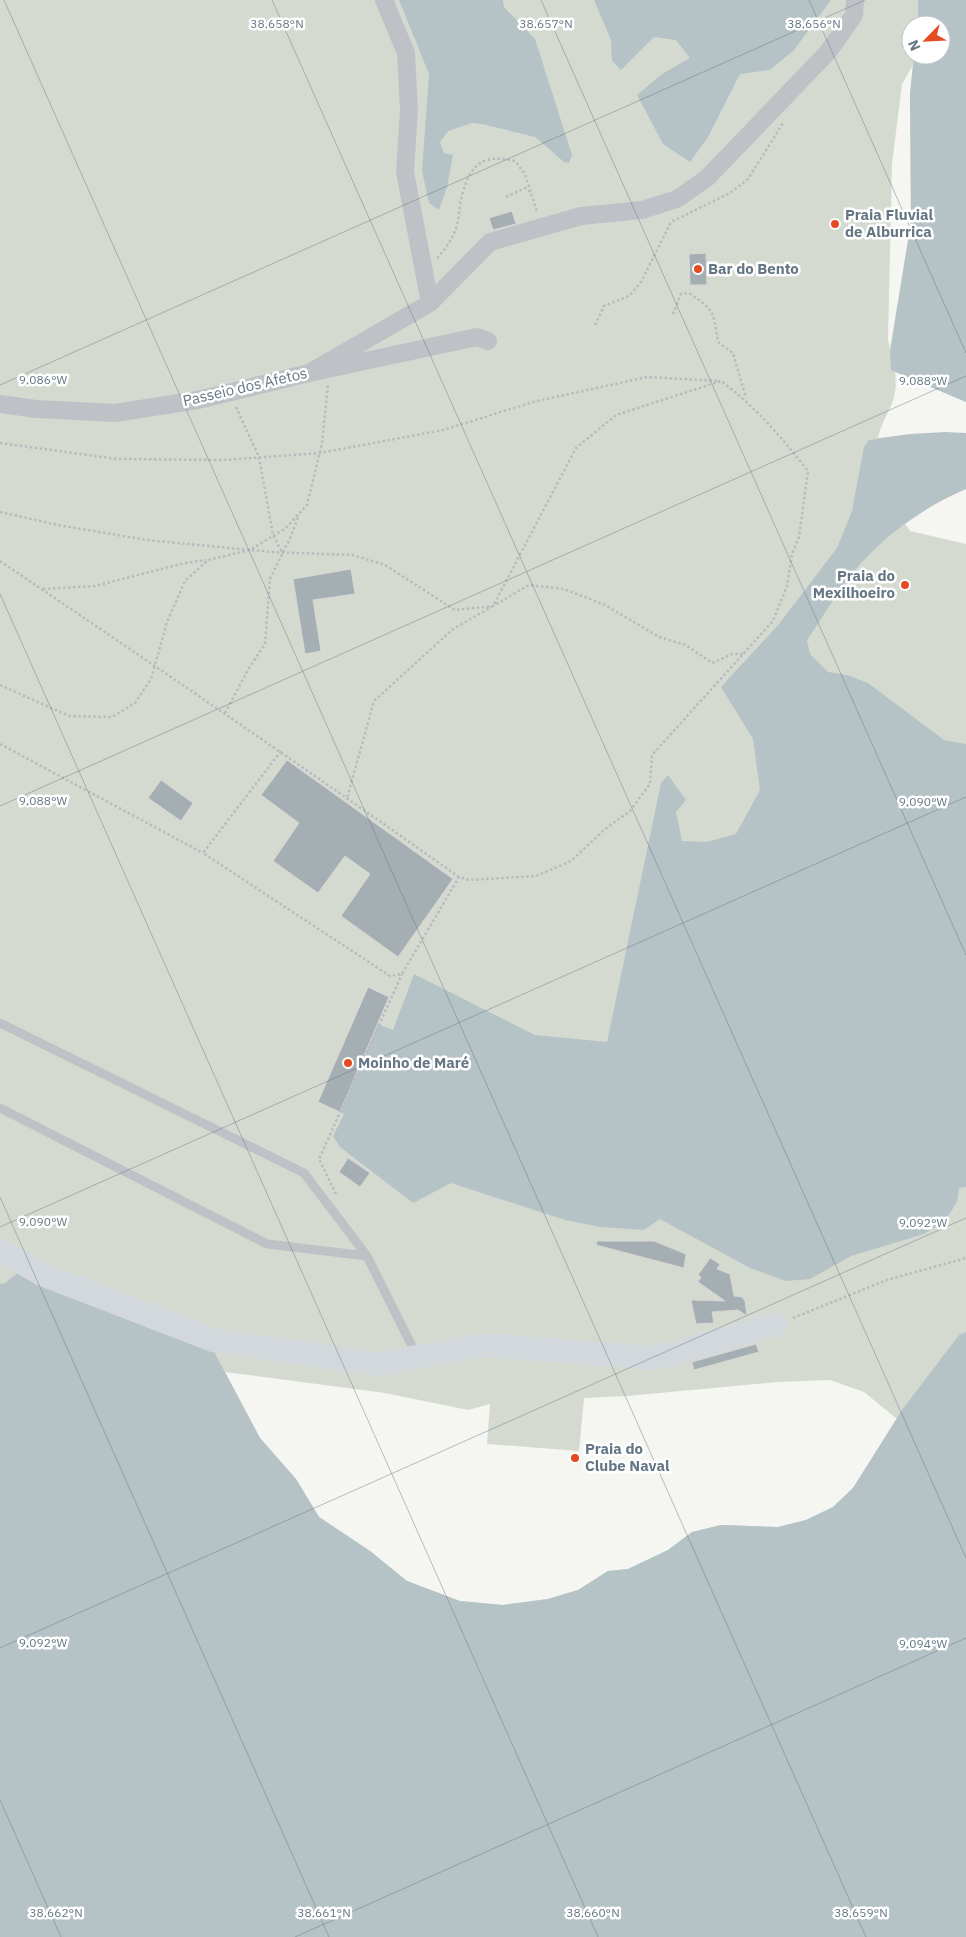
<svg xmlns="http://www.w3.org/2000/svg" width="966" height="1937" font-family="'IBM Plex Sans',sans-serif">
<style>
.green{fill:#d5dad1;fill-rule:evenodd}
.water{fill:#b5c2c6}
.building{fill:#a5aeb3;stroke:#d7d7d4}
.lines{fill:none;stroke-linecap:round;stroke-linejoin:round}
.path{stroke:#b8bbbd;stroke-width:2.5;stroke-dasharray:2.5 2.5;stroke-linecap:butt}
.lane{stroke:#bec2c6;stroke-width:9}
.street{stroke:#bec2c6;stroke-width:18}
.secondary{stroke:#d3d8dc;stroke-width:24}
.ticks{fill:none;stroke:#647683;stroke-width:1;stroke-opacity:0.45}
.poi-dot{fill:#e34b23;stroke:#fff;stroke-width:2}
.labels{text-anchor:middle;stroke-width:5;stroke-linejoin:round;paint-order:stroke}
.poi-label{font-size:15px;font-weight:bold;fill:#647683;stroke:#fff;text-anchor:start}
.street-label{font-size:15px;fill:#647683;stroke:#fff}
.ticks-label{font-size:12px;text-anchor:middle;fill:#647683;stroke:#fff;stroke-width:5;stroke-linejoin:round;paint-order:stroke}
</style>
<rect width="100%" height="100%" fill="#f5f5f2"/>
<path class="green" d="M0,0H966V402L895,372C899,405 885,410 878,438L911,434L966,433V489L940,500L905,524L910,531L966,544V1584L0,1937ZM911,25H941V55H911ZM913,65L910,94L911,222L890,349L888,339L892,164L902,84ZM225,1372L385,1393L468,1410L490,1404L487,1444L579,1451L584,1398L627,1396L778,1382L830,1380L864,1392L897,1419L853,1488L833,1507L806,1520L778,1527L721,1525L692,1532L668,1550L628,1569L608,1571L578,1590L548,1599L503,1605L460,1601L407,1581L370,1551L319,1517L296,1479L260,1438Z"/>
<path class="water" d="M399,0H503L504,7L535,39L572,155L569,163L564,162L535,137L482,124L472,123L448,131L440,142L444,153L453,155L447,187L439,210L429,203L422,171L429,74Z
M594,0H831L794,50L770,70L740,74L708,137L690,162L663,144L637,95L662,74L690,58L676,40L654,37L621,70L612,61L611,40Z
M918,0H966V402L891,370L890,352L911,222L910,94L914,55H941V25H918Z
M945,432L966,433V489C921,508 881,538 850,576C834,596 822,619 807,640L810,654L828,672L847,675L868,683L944,740L966,744V1187L959,1188L957,1202L945,1221L924,1234L851,1256L810,1279L786,1281L750,1268L660,1219L644,1230L601,1227L565,1220L451,1183L413,1203L340,1147L333,1136L344,1114L340,1112L377,1024L393,1030L414,974L535,1035L607,1042L661,783L668,775L686,800L676,812L682,841L707,842L736,834L760,790L753,739L721,687L779,624L837,548L852,511L864,447L869,440L911,434Z
M19,1272L210,1344L260,1438L296,1479L319,1517L370,1551L407,1581L460,1601L503,1605L548,1599L578,1590L608,1571L628,1569L668,1550L692,1532L721,1525L778,1527L806,1520L833,1507L853,1488L902,1410L959,1335L966,1332V1937H0V1284L5,1283Z"/>
<path class="building" d="M512,211L516,224L493,230L489,218Z
M706,253L707,285H690L689,254Z
M351,569L355,594L313,600L321,651L305,654L293,579Z
M287,760L453,879L398,957L341,916L370,874L345,856L318,893L273,861L299,823L261,795Z
M161,780L193,803L181,821L148,798Z
M368,987L389,997L340,1112L318,1102Z
M348,1158L370,1173L360,1187L339,1172Z
M597,1241H654L686,1254L684,1268L596,1245Z
M710,1258L720,1264L717,1269L730,1274L734,1296L742,1297L745,1301L747,1316L738,1310L712,1312L714,1323L696,1324L691,1300L725,1301L698,1282L701,1277L698,1275Z
M756,1344L759,1352L694,1370L692,1362Z"/>
<g class="lines">
<path class="path" d="M506,197L525,188L531,192
M437,258C446,248 453,239 457,225C460,216 459,205 462,195C471,163 483,154 515,161L525,174L537,212
M673,314L681,294L689,293C715,311 713,310 718,342L733,353L746,398
M595,325L604,306L629,296L641,282L671,222L730,193L748,179L783,123
M236,407L259,457L273,535L282,552
M0,443L117,459L224,460L320,453L443,430L533,402L647,377L719,381
M0,512L58,525L147,540L271,552L353,555L385,565L455,610L493,606L529,585L564,589L605,605L659,637L686,645L712,663L732,654H743
M0,561C154,665 308,770 459,877L469,880L536,876L571,861L604,830L630,811L647,788L650,784L652,755L773,621L787,586L792,554L799,537L808,471C781,437 756,407 721,381L616,415L576,448L493,606L453,629L374,701L347,798
M43,589L95,586L185,563L206,560
M0,685L69,716L112,717L135,703L151,679L167,622L185,581L208,560L250,550L286,528L307,505L322,443L328,385
M225,713L249,668L265,644L270,579L291,536L299,515
M0,744L203,853
M281,751L203,853L390,976L402,974L459,877
M336,1194L319,1159L402,974
M793,1318L887,1280L966,1258"/>
<path class="lane" d="M0,1023L304,1173L367,1256L412,1346L414,1358
M0,1108L267,1244L367,1256"/>
<path class="street" d="M384,0L406,53L409,109L405,172L430,303
M309,373L430,303L490,242L581,216L642,210L677,199L707,178L828,52L854,15L855,0
M0,404L36,409L115,413L198,400L309,373L477,337L488,341"/>
<path class="secondary" d="M0,1250L42,1274L213,1340L378,1364L482,1345L656,1358L775,1325"/>
</g>
<path class="ticks" d="M4,0L866,1937M272,0L966,1558M541,0L966,955M809,0L966,353M0,385L865,0M0,594L598,1937M0,806L966,376M0,1197L329,1937M0,1227L966,797M0,1648L966,1218M0,1800L61,1937M295,1937L966,1638"/>
<g class="poi-dot">
<circle cx="835" cy="224" r="5"/>
<circle cx="698" cy="269" r="5"/>
<circle cx="905" cy="585" r="5"/>
<circle cx="348" cy="1063" r="5"/>
<circle cx="575" cy="1458" r="5"/>
</g>
<g class="labels">
<g class="poi-label">
<text x="845" y="220">Praia Fluvial<tspan x="845" dy="17">de Alburrica</tspan></text>
<text x="708" y="274">Bar do Bento</text>
<text x="895" y="581" text-anchor="end">Praia do<tspan x="895" dy="17">Mexilhoeiro</tspan></text>
<text x="358" y="1068">Moinho de Maré</text>
<text x="585" y="1454">Praia do<tspan x="585" dy="17">Clube Naval</tspan></text>
</g>
<g class="street-label">
<text transform="translate(245 387) rotate(-13)" y="5">Passeio dos Afetos</text>
</g>
</g>
<g class="ticks-label">
<text x="277" y="28">38.658°N</text>
<text x="546" y="28">38.657°N</text>
<text x="814" y="28">38.656°N</text>
<text x="43" y="384">9.086°W</text>
<text x="923" y="385">9.088°W</text>
<text x="43" y="805">9.088°W</text>
<text x="923" y="806">9.090°W</text>
<text x="43" y="1226">9.090°W</text>
<text x="923" y="1227">9.092°W</text>
<text x="43" y="1647">9.092°W</text>
<text x="923" y="1648">9.094°W</text>
<text x="56" y="1917">38.662°N</text>
<text x="324" y="1917">38.661°N</text>
<text x="593" y="1917">38.660°N</text>
<text x="861" y="1917">38.659°N</text>
</g>
<g transform="translate(926 40) rotate(246)"><circle r="24" fill="#ffffff" stroke="#c1c8cd"/>
<path d="M0-4L9 19L0 12L-9 19Z" fill="#e34b23"/>
<text y="-8" font-size="14" font-weight="bold" text-anchor="middle" fill="#647683">N</text>
</g>
</svg>
